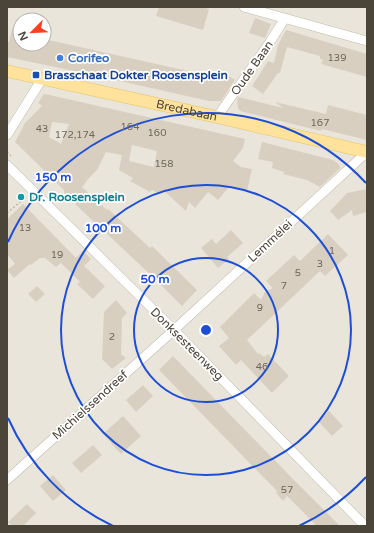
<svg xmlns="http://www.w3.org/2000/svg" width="374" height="533" font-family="'Varela Round',sans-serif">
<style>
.residential{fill:#eae5da;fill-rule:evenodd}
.building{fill:#d8cfc1;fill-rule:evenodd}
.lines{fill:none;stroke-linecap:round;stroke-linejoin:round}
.minor-casing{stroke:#c2bbae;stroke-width:10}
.major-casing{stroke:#e6c16a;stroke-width:13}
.path{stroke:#c4b79f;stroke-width:1.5;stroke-dasharray:2 2;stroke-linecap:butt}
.minor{stroke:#fff;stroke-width:9}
.major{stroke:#ffe39c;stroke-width:12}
.ring{fill:none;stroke:#1d4ed8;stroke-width:2}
.shop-dot{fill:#3f7fe0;stroke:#fff;stroke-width:1.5}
.transit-dot{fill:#1a4fb4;stroke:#fff;stroke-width:1.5}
.culture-dot{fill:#0f9aa8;stroke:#fff;stroke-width:1.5}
.labels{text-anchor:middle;stroke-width:3.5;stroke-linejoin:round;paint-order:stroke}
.number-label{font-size:10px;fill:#6e675b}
.shop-label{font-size:12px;font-weight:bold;fill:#366cbe;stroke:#fff;text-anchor:start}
.street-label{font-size:12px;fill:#4b4439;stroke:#fff}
.transit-label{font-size:12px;font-weight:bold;fill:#164399;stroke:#fff;text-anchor:start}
.culture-label{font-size:12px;font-weight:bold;fill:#0d838f;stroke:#fff;text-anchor:start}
.centre{fill:#1d4ed8;stroke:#fff;stroke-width:2}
.ring-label{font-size:12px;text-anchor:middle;font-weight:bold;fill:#1d4ed8;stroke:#fff;stroke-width:3.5;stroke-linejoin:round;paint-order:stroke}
</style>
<rect width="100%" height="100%" fill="#f6f3ec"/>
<path class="residential" d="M7,7H367V526H7ZM20,20H44V44H20Z"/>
<path class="building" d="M159,7H201L209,9L203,30L156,16Z
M255,18L271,24L265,38L249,33Z
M12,29L20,32V44H44V39L224,79L226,74L235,80L221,101H209L84,73L7,57V42H9Z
M286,30L367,54V77L321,64L323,60L320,59V56L287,47L280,73H278L263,94L252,86L268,61L274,63L278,45Z
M45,94L245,139L243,148L233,161L241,167L252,169L247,191L229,187L218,200L208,192L195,208L189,202L186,211L163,190L160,194L152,190L150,192L130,181L133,178L119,170L122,155L106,152L97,170L86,181H87L82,187L107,210L108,209L150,248L152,246L197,290L182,306L153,277L75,204L76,203L64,193V190L59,185L15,142L25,123L42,106L38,103L43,95ZM52,122L69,124L61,144L49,137ZM132,145L157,151L154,167L129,161Z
M239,97L283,108L275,102L326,114L328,105L367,115V140L322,129L321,131L240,111L238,108L237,99Z
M262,142L333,160L339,164L340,168L320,187L307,180L283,174L284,172L272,168L273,162L258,159Z
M367,189V212L353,216L352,210L338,220L330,211L347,193Z
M23,204L76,258L83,251L91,259L84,266L105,286L93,299L77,284L80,282L61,263L56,267L45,258H40L31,265L30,264L14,278L7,270L15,264L7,254V219Z
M231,230L243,243L227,257L229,259L218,268L201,248L212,239L216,244Z
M328,234L348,255L325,276L320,271L247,340L258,354L259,353L264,357L268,354L289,376L272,393L241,360L236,365L219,346L229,338L220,327L254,293L261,300L265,292L273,288L266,281L294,255L300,261Z
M37,286L45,294L36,302L28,294Z
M116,300L127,313L122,318L121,354L126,358L112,369L102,359L104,312Z
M173,356L288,474L340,526H317L287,496L283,501L276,493L277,491L159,370Z
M143,385L153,396L136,412L126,400Z
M329,411L343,426L332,436L318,421Z
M123,416L141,436L121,454L103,434Z
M93,445L102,455L81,473L72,463Z
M53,475L66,490L53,501L40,486Z
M27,504L36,513L23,526H12L8,522Z"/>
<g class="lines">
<g class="minor-casing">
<path id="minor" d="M244,7L367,41
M217,117L270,42L285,18
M7,135L42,79
M7,165L174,330L365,526
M7,480L174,330L367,152"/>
</g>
<g class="major-casing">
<g id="major">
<path id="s1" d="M7,71L217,117L367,152"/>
</g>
</g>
<path class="path" d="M7,152L11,156
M7,213L26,197"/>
<use href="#minor" class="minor"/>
<use href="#major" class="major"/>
</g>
<g class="ring">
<circle cx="206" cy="330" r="72"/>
<circle cx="206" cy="330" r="145"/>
<path d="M366 477A217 217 0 0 1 299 526M113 526A217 217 0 0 1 8 418M8 242A217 217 0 0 1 366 183"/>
</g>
<circle class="shop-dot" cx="60" cy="58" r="4"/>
<rect class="transit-dot" x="32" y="71" width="8" height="8" rx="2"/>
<circle class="culture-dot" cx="21" cy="197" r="4"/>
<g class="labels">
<g class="number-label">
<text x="337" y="61">139</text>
<text x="320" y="126">167</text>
<text x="130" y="130">164</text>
<text x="42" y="132">43</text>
<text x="157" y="136">160</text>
<text x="75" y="138">172,174</text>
<text x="164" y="167">158</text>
<text x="25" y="231">13</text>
<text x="332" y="254">1</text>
<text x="57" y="258">19</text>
<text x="320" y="267">3</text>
<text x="298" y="276">5</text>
<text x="284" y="289">7</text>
<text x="260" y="311">9</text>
<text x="112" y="340">2</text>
<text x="262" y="370">46</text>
<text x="287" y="493">57</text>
</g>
<g class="shop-label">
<text x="68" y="62">Corifeo</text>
</g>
<g class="street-label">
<text transform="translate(252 68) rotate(-55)" y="4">Oude Baan</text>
<text dy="4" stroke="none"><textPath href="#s1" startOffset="184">Bredabaan</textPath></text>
<text transform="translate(270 241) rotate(-43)" y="4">Lemmélei</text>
<text transform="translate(187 344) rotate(45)" y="4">Donksesteenweg</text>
<text transform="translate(90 405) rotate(-42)" y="4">Michielssendreef</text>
</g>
<g class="transit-label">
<text x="44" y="79">Brasschaat Dokter Roosensplein</text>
</g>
<g class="culture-label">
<text x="29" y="201">Dr. Roosensplein</text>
</g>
</g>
<circle cx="206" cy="330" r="6" class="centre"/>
<g class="ring-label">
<text x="53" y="181">150 m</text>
<text x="103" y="232">100 m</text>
<text x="155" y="283">50 m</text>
</g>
<rect width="374" height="533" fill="none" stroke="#4b4439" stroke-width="16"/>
<g transform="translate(32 32) rotate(246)"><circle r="19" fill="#ffffff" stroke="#b7b4b0"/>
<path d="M0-3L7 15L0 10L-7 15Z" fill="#fc3f1d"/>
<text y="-6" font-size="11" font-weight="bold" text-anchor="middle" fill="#4b4439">N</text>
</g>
</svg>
